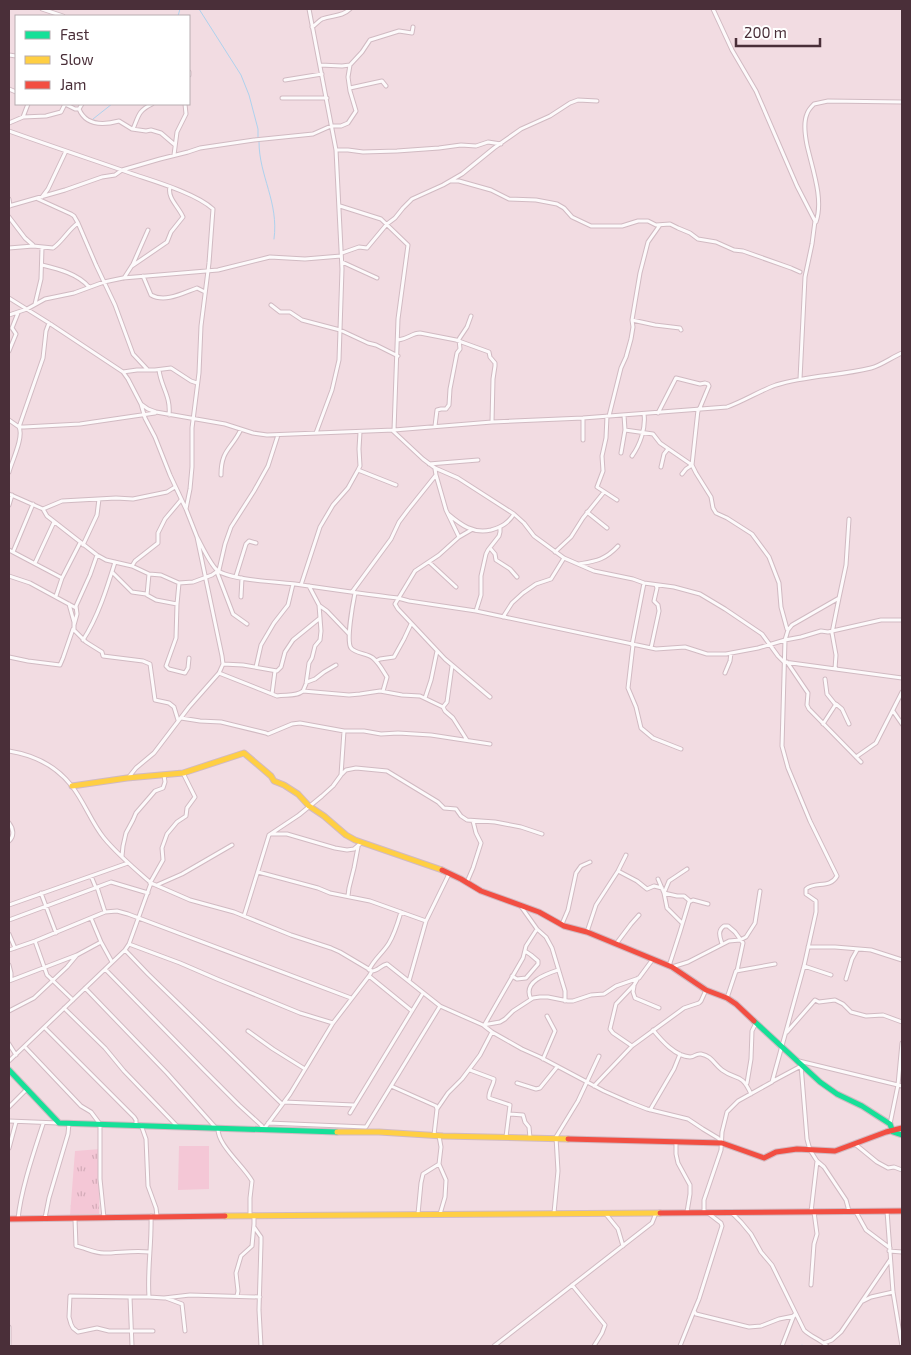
<svg xmlns="http://www.w3.org/2000/svg" width="911" height="1355" font-family="'Exo 2',sans-serif">
<style>
.park{fill:url(#park-tufts)}
.garden{fill:#f4c7d6}
.lines{fill:none;stroke-linecap:round;stroke-linejoin:round}
.stream{stroke:#aed2ee;stroke-width:1}
.street-casing{stroke:#d1bac2;stroke-width:5}
.fast-casing{stroke:#d1bac2;stroke-width:7}
.slow-casing{stroke:#d1bac2;stroke-width:7}
.jam-casing{stroke:#d1bac2;stroke-width:7}
.street{stroke:#fdfafb;stroke-width:3}
.fast{stroke:#16e098;stroke-width:5}
.slow{stroke:#ffcf43;stroke-width:5}
.jam{stroke:#f24e42;stroke-width:5}
</style>
<defs>
<pattern id="park-tufts" width="24" height="20" patternUnits="userSpaceOnUse" patternTransform="scale(1.25)"><rect width="24" height="20" fill="#f4c7d6"/><path d="M3 7l-1-3M5 7V3M7 7l1-3M15 17l-1-3M17 17v-4M19 17l1-3" fill="none" stroke="#d3abb8"/></pattern>
</defs>
<rect width="100%" height="100%" fill="#f2dce2"/>
<path class="park" d="M100,1149L99,1214L70,1215L75,1151Z"/>
<path class="garden" d="M179,1146H209V1189L178,1190Z"/>
<g class="lines">
<path class="stream" d="M199,9L241,75L249,95L258,129V138
M178,16L180,9
M93,119L112,104
M259,142C259,176 279,202 274,239
M802,1345V1346"/>
<g class="street-casing">
<path id="street" d="M42,9L63,16
M309,9L336,150L342,269L339,360L332,390L316,433
M713,9L732,50L756,91L797,186L815,221L812,244L805,277L800,379
M312,27C316,25 318,21 322,19C332,15 342,17 350,9
M9,55L16,56
M320,65L342,66L350,65
M189,75V72
M285,80L322,74
M350,88L382,81L386,86
M9,89L16,92
M282,98H327
M65,104L75,109H79C86,126 104,125 119,121L132,129L146,131L151,130L161,133L175,145
M79,109L82,104
M23,117L28,104
M9,123L23,117L46,116L61,112L65,104
M133,129C139,115 138,111 152,104
M9,131C51,146 93,160 136,175C157,182 197,194 213,209L209,263L201,326L199,373L192,428V467L190,489L186,509
M336,150H348L363,152L397,151L439,148L461,145L476,146L488,142L501,144
M174,155L177,132L186,114L185,104
M450,181H459L491,190L509,199L536,200L557,204L564,208L572,217L591,226H622L638,221H648L656,225L670,224L678,228L690,233L698,239L716,242L734,250L743,251L791,268L800,272
M42,197L48,189L66,151
M9,199L10,206
M38,199L71,214L74,216L78,223L96,265L115,305L133,354L147,369
M9,206L65,190L102,177L115,175L122,170L160,159L188,152L200,148L254,140L313,134L331,126H341L348,123L356,111L350,91L348,77L350,65L362,52L370,40L399,31L412,33L413,27
M340,206L381,219L408,245L398,319L394,430
M9,217L25,238L33,245
M816,222C824,199 812,168 807,145C805,135 803,123 807,114C808,110 811,107 814,104L828,101L902,102
M9,248L33,246L53,248C63,241 68,230 78,223
M342,253L359,247L367,248L387,224L395,218L403,208L412,199L443,185L462,174L494,148L521,129L550,116L570,103L578,100L597,101
M342,262L377,278
M42,265C59,269 78,274 89,287
M132,266L167,242L171,232L183,217C179,207 167,198 170,187
M143,276L151,295C165,303 183,293 197,288L205,292
M124,278L133,264L148,230
M9,298L49,323L123,372L128,379L141,404L145,418L155,437L170,475L186,509L197,537L222,656L223,664L219,673L189,707L154,753L136,768L128,778
M35,304L41,279L42,248
M271,305L280,312H290L302,320L340,330L368,343L376,345L398,356
M9,315L27,309L45,299L74,293L104,282L123,278L218,270L270,257L305,259L341,256
M632,320L655,325L680,328L681,330
M398,340C408,339 412,333 420,333L456,340L489,352L490,357L495,363V366L493,379L492,422
M9,351L16,334L12,328L18,313
M159,370C161,387 171,396 169,415
M123,372L137,370H155L171,368L191,381L197,383
M141,404L148,409L156,412L225,424L253,433L267,435L394,430L492,422L583,418L727,407C744,401 759,391 776,385C807,375 840,376 871,368C882,365 892,357 902,353
M698,410L692,465L696,473L711,497L713,508L716,513L727,518L752,534L769,557L779,583L781,607L787,629
M658,413L676,378L700,384L705,383L708,384L709,386L699,410
M607,416L606,438L602,456L603,471L597,487L617,500
M609,416L621,368L626,357L631,339L633,327L632,320L640,273L648,242L660,225
M583,418V440
M9,420L19,427H24L80,424L155,413
M435,426L437,410L441,409H446L449,405L450,389L457,353L460,349L459,339L467,327L471,316
M625,430L653,434L660,443L692,465L686,469L682,474
M393,431L423,459L435,468L458,478L514,514L524,523L534,536L564,558L594,571L633,579L644,583L674,587L700,594L725,609L762,634L778,656L784,662L902,678
M621,453L625,430L624,415
M632,456C640,445 646,428 644,414
M429,464L478,460
M661,467L664,454L668,449
M358,470L396,485
M9,472C12,461 24,437 19,427L43,358L46,331L49,323
M221,475C221,449 232,449 241,429
M436,475L446,510L459,537
M9,494L43,509L47,516L97,555L106,560L132,566L149,574L161,575L179,583L193,582L212,575L219,570L225,544L231,527L254,491L268,466L278,435
M9,505L12,495
M43,509L62,501L116,498L133,499L167,492L175,487
M587,512L607,528
M448,514C461,525 473,534 491,530C502,527 508,523 514,514
M471,530L459,537L439,555L415,571L395,604L398,609L445,659L490,697
M197,537C202,546 210,564 217,570C229,580 278,582 295,584C329,589 363,594 398,598L409,601L476,611L656,649L685,647L707,654H726L758,648L785,640L801,637L821,631L828,632L881,620H902
M83,545L97,515L99,499
M490,548L495,554L496,560L510,569L517,577
M9,550L62,578
M13,552L33,504
M555,552L571,537L583,518L604,492
M429,562L456,587
M35,563L54,522
M579,564C596,561 605,560 618,546
M132,566L135,561L158,543V533L165,519L181,500
M112,572L132,592L146,594
M217,572L233,614L247,624
M149,574L147,595L156,600L177,604
M9,576L30,583L76,608
M236,576L246,544L249,541L256,543
M179,583L177,604L176,638L166,666L169,669L185,673L188,668L189,658
M301,585L320,527L333,505L348,488L358,470L360,466L359,449L360,432
M352,592L391,539L399,522L408,510L436,475L435,469
M355,593C353,603 346,641 351,648C356,654 367,653 373,658C379,663 383,671 387,677L383,691
M56,596L62,578L80,543
M241,597L242,578
M69,604L74,622V630L86,642L102,652L103,656L143,661L150,664L155,700L169,703L174,707L178,720
M320,606L327,611L349,634
M476,611L481,595V576L486,554L488,550L499,536L500,532V527
M503,617L512,603L523,593L536,584L551,579L564,558
M74,625L77,614L76,606L90,575L97,555
M83,640C98,617 107,588 115,562
M632,645L644,583
M633,645L628,688L636,707L641,728L653,738L681,749
M651,648L659,611L658,605L654,601L657,588L656,585
M9,657L28,661L60,665L63,658L73,629
M376,661L380,659L394,657L404,639L411,624
M787,662L808,693L807,705L809,709L861,762
M223,664L243,665L277,671L281,667L285,652L293,640L320,618
M256,667L261,645L274,623L288,605L293,584
M835,669L836,655L832,633L839,598
M219,673L277,696C285,694 296,697 303,691L349,695L360,694L380,691L402,695L420,696L443,707L445,711L453,718L467,740
M725,673L730,661L731,653
M825,679L827,694L835,704
M307,682L315,679L324,672L336,665
M303,691L306,684L309,663L312,658L315,646L320,640L321,631L319,605L309,586
M272,694L275,671
M425,698L431,680L437,651
M443,707L447,702L452,666
M893,711L902,724
M181,718L200,721L221,722L266,733L268,734L292,724L300,723L344,731H364L381,734L398,733L431,735L490,744
M823,724L836,704L842,709L849,724
M9,751C34,755 55,765 71,785C84,801 91,822 104,838C118,855 135,869 151,883L129,944L125,950L9,1061
M856,757L876,743L902,692
M342,774L346,770L356,768L387,771L438,802L444,808L456,809L461,816L467,820L495,822L521,827L542,834
M9,823C13,828 15,836 9,841
M272,834H287L335,848L347,850L354,849L361,843
M122,856L123,846L126,833L133,820L136,813L155,791L163,788L165,782L164,775
M687,869L669,881L664,893L677,896H684L690,901
M618,871L637,881L647,889L654,886L662,888
M258,872L318,888L330,893L370,901L426,921
M91,876L96,888
M658,879L664,893L667,908L682,923
M467,882L473,868L481,843L476,833L473,821
M150,883L163,860L162,848L167,834L177,822L186,816L187,808L195,797L183,773
M151,883L190,900L234,912L291,935L331,948L340,952L372,971
M157,885L182,874L232,845
M97,887L105,912
M41,893L56,933
M348,896L349,888L354,868L358,847
M9,905L128,863
M520,905L537,929L546,937L552,948L565,991V1001
M244,916L269,835L299,815L322,796L333,786L341,775L344,731
M91,918L101,942L112,962
M9,920L111,882L148,893
M562,924L568,910L576,873L581,866L590,862
M587,932L596,905L618,871L626,855
M9,934L15,948
M35,941L47,975L73,1000
M129,944L180,963L217,979L300,1013L333,1023
M616,944L631,924L639,915
M722,944C720,937 717,931 724,926H728L735,932L743,943L737,971
M808,947H835L871,950L902,960
M9,950L35,941L105,912L117,911L128,914L351,998
M125,950L148,974L282,1104
M9,965L11,973V980
M669,966L680,932L689,902L693,900L708,904
M804,966L831,975
M672,967L688,962L729,941L740,940L746,937L755,923L760,891
M105,969L204,1070L239,1105L261,1125L264,1129L290,1094L333,1023L369,976
M369,970C374,959 383,953 389,943C395,933 398,922 401,912
M372,971C378,971 381,965 387,964L440,1006L483,1025L492,1032L522,1049L540,1057L604,1091L629,1102L647,1109L688,1119L703,1129L718,1138L721,1141
M372,971L369,976L412,1011
M512,976L517,979L526,978L538,964V961L531,955L525,951
M846,979L852,959L857,950
M9,981L77,955L101,942
M409,981L426,921L449,874
M634,986L633,992L635,998L659,1008
M85,988L167,1073L215,1127
M727,998L736,971L775,964
M531,999C522,982 546,974 558,970
M64,1008L105,1048L124,1071L177,1126
M9,1011L34,998L67,967L77,955
M485,1024L523,958L526,946L537,929
M483,1025L500,1022L505,1019L513,1011L533,998L540,997H548L568,1001H573L591,995L604,994L616,986L639,978L653,959
M45,1028L134,1117L136,1120V1125
M653,1030C662,1041 675,1056 690,1057C695,1057 696,1053 701,1054C712,1056 714,1064 722,1070C737,1081 741,1072 751,1094
M248,1031L273,1049L305,1069
M787,1032L815,1000L819,1002L835,1000L843,1004L851,1012L866,1016L883,1015L902,1022
M9,1044L16,1055
M632,1046L613,1033L610,1029L616,1004L634,985L638,978
M25,1047L81,1106L91,1112L100,1124V1179L104,1218
M543,1059L555,1031L547,1016
M799,1061L902,1086
M801,1065L807,1139L810,1150L817,1161L824,1167L846,1200L849,1211
M470,1070L494,1079C494,1085 488,1091 489,1098L510,1105L506,1137
M773,1081L801,1066
M517,1083L536,1089L540,1088L557,1067
M747,1083L751,1059L752,1031L756,1023
M391,1086L436,1106L437,1109L434,1135
M594,1086L632,1046L684,1008L699,1003L701,1001L706,990
M284,1102L354,1105
M9,1107L27,1089
M437,1109L448,1093L462,1079L480,1055L492,1032
M650,1110L674,1069L680,1054
M350,1113L423,993
M510,1114L523,1115L525,1122L529,1127L530,1138
M9,1121L58,1123
M268,1123L366,1127L440,1006
M890,1124L898,1085L902,1043
M141,1125L146,1139L148,1186L156,1208L157,1216
M218,1128C217,1145 244,1166 252,1181L250,1198V1215
M439,1136L441,1147L439,1164L446,1180L445,1197L440,1214
M676,1142V1154L678,1163L690,1185V1194L687,1212
M855,1144L877,1162L888,1168L894,1167L902,1170
M9,1148L16,1122
M887,1211L893,1292L902,1346
M811,1212L817,1161
M856,1212L866,1230L890,1248
M554,1213L558,1171L556,1137L578,1101L599,1056
M605,1213L618,1229L623,1246
M704,1213V1200L721,1150L722,1132L727,1112L738,1101L772,1082L804,966L816,912V901L806,894V889C815,881 830,889 837,876L810,821L788,768L782,746L785,640L788,630L792,625L839,598L846,565L849,519
M708,1213L721,1223L722,1226L699,1299L694,1311L696,1314L749,1327L761,1326L779,1319L794,1316
M732,1213L741,1222L751,1234L761,1252L772,1265L804,1330C811,1337 820,1339 827,1346
M418,1214L421,1183L423,1174L439,1164
M45,1218L49,1198L68,1134L69,1123
M18,1219C21,1189 34,1152 43,1124
M75,1219L76,1246C86,1248 94,1253 104,1253C119,1253 134,1250 149,1252
M254,1227L261,1237V1243L259,1310L261,1346
M889,1251L902,1252
M572,1285L605,1325L602,1333L594,1346
M811,1285L814,1244L817,1234L814,1212
M237,1296L238,1291L236,1273L241,1256L252,1246L254,1224V1215
M130,1297L70,1296L69,1317L71,1324L73,1328L78,1332L97,1328L109,1331H153
M149,1297L164,1298L190,1295L260,1297
M166,1298L182,1304L185,1331
M863,1301L871,1297L893,1292
M9,1327V1346
M824,1343L832,1340L841,1332L890,1260
M132,1346L130,1297H149C147,1270 152,1243 151,1216
M494,1346L652,1223L656,1213
M680,1346L694,1311
M782,1346L794,1315"/>
</g>
<g class="fast-casing">
<path id="fast" d="M754,1021L820,1082L837,1094L862,1106L890,1124L893,1132L902,1135
M9,1070L59,1123L337,1132"/>
</g>
<g class="slow-casing">
<path id="slow" d="M72,786L127,778L183,773L244,753L271,776L274,781L284,785L298,794L309,806L324,816L346,835L355,840L442,870
M337,1132H379L443,1136L568,1139
M225,1216L660,1213"/>
</g>
<g class="jam-casing">
<path id="jam" d="M442,870L461,879L481,891L539,912L564,926L587,932L672,967L706,990L727,998L736,1004L754,1021
M568,1139L722,1143L764,1158L776,1152L797,1149L835,1151L886,1132L902,1128
M660,1213L902,1211
M9,1219L225,1216"/>
</g>
<use href="#street" class="street"/>
<use href="#fast" class="fast"/>
<use href="#slow" class="slow"/>
<use href="#jam" class="jam"/>
</g>
<rect width="911" height="1355" fill="none" stroke="#4a2f39" stroke-width="20"/>
<rect x="15" y="15" width="175" height="90" fill="#ffffff" stroke="#b7acb0"/>
<rect x="25" y="31" width="25" height="8" fill="#16e098" stroke="#b7acb0"/>
<text x="60" y="40" font-size="15" fill="#4a2f39">Fast</text>
<rect x="25" y="56" width="25" height="8" fill="#ffcf43" stroke="#b7acb0"/>
<text x="60" y="65" font-size="15" fill="#4a2f39">Slow</text>
<rect x="25" y="81" width="25" height="8" fill="#f24e42" stroke="#b7acb0"/>
<text x="60" y="90" font-size="15" fill="#4a2f39">Jam</text>
<path d="M736 38v8h84v-8" fill="none" stroke="#4a2f39" stroke-width="2.5"/>
<text x="744" y="38" font-size="15" fill="#4a2f39" stroke="#ffffff" stroke-width="4" paint-order="stroke">200 m</text>
</svg>
